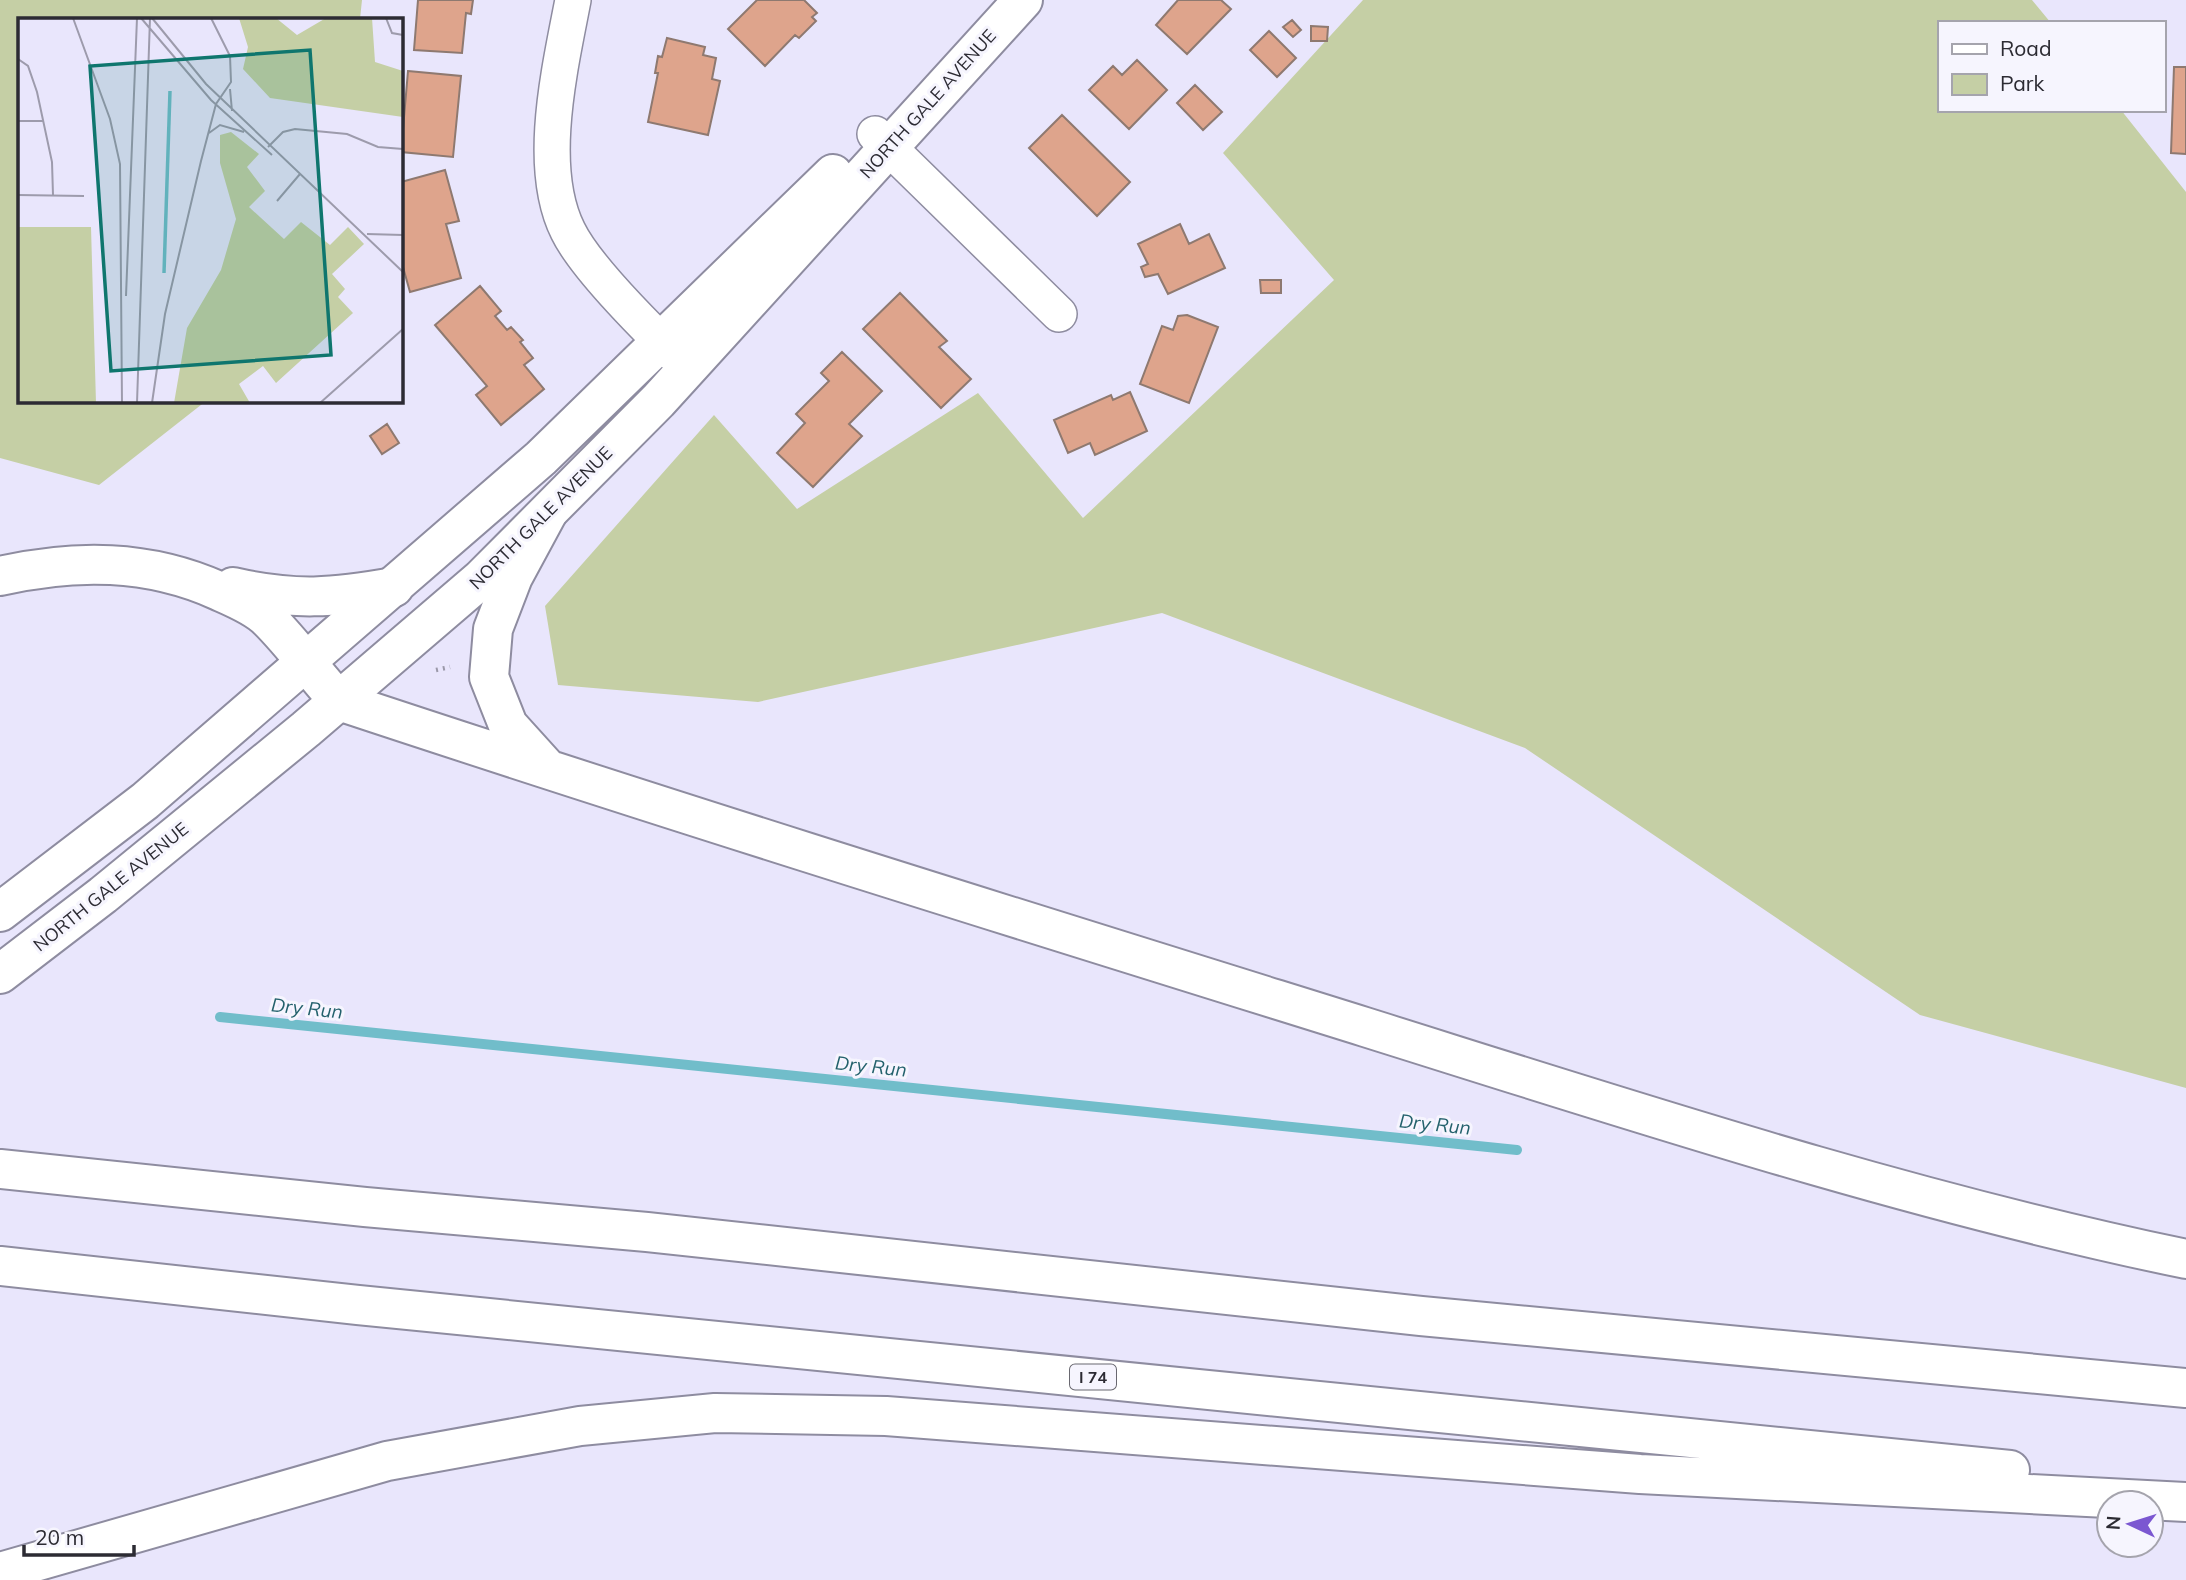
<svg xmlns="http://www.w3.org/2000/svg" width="2186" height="1580" font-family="Mulish,sans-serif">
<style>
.green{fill:#c5cfa5}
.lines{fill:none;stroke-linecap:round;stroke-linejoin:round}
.stream{stroke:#71bdca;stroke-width:10}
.building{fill:#dea48c;stroke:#8e7970;stroke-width:2}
.street-casing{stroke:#8e8ca0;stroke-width:38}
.secondary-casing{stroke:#8e8ca0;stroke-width:42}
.highway-casing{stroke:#8e8ca0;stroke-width:42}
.path{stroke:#9a98a8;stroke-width:4.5;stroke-dasharray:2 5;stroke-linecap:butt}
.street{stroke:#fff;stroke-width:35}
.secondary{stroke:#fff;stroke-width:38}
.highway{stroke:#fff;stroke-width:38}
.labels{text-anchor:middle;stroke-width:6;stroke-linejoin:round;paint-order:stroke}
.shield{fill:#f6f5fe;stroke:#696870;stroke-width:2}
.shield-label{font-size:16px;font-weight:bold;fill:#2c2b33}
.street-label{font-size:18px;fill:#2c2b33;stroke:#f6f5fe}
.water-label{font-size:19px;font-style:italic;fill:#23616c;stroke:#f6f5fe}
.inset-river{fill:none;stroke:#71bdca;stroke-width:3.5}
.inset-road{fill:none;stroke:#9d9bac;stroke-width:2}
.view{fill:#0f766e;fill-opacity:0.15;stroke:#0f766e;stroke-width:3.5}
.inset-edge{fill:none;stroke:#2c2b33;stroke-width:3.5}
</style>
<rect width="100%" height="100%" fill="#e9e6fc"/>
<path class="green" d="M0,0H362L360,19H19V401H206L99,485L0,458Z
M1363,0H2032L2051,23H1939V110H2121L2186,192V1088L1920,1015L1525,748L1162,613L758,702L558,685L545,606L714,415L797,509L978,393L1083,518L1334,280L1223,153Z"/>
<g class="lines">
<path class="stream" d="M220,1017L1517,1150"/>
</g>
<path class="building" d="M418,0H473L471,14L466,13L462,53L414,50Z
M757,0H804L817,13L812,17L816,21L799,38L795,35L765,66L728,29Z
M1178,0H1221L1231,9L1187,54L1156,25Z
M1292,20L1301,30L1293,37L1283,27Z
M1311,26L1328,27L1327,41H1311Z
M1269,31L1296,58L1277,77L1250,50Z
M667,38L705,47L703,55L716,58L712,79L720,81L708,135L648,122L658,73H655L658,56L662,57Z
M1137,60L1167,90L1129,129L1089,90L1113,66L1122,75Z
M2174,67H2186V154L2171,153Z
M408,71L461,76L453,157L401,152Z
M1195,85L1222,112L1203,130L1177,103Z
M1062,115L1130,182L1097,216L1029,148Z
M445,170L459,221L446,224L461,278L410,292L401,260V182Z
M1180,224L1189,244L1209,234L1225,268L1168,294L1158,274L1145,277L1141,267L1148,264L1138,244Z
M1260,280H1281V293H1261Z
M480,286L501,311L495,316L507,330L511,327L523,340L520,342L533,358L524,365L544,389L501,425L476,395L487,386L435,325Z
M900,293L947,341L939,347L971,379L941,408L863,329Z
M1187,315L1218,327L1189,403L1140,384L1162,326L1173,330L1178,316Z
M842,352L882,391L849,424L862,436L813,487L777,453L805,423L796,414L829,381L821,373Z
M1130,392L1147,431L1095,455L1090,443L1068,453L1054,420L1111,395L1113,400Z
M387,424L399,443L382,454L370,436Z"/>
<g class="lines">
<g class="street-casing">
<path id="street" d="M573,0C560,68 536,167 568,231C586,268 649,330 680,360
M875,134L1059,314"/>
</g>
<g class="secondary-casing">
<path id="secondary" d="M0,912L145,801L541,458L833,174
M0,974L103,895L306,729L481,579L658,401L1023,0"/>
</g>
<g class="highway-casing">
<path id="highway" d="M0,576C75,559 148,559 219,591C235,598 257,607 269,620C294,645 315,675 339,701C680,814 1022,920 1365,1027C1636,1112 1907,1201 2186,1259
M233,587C294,601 334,598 394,587
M546,767L508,725L489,677L493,629L513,577L547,514
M0,1169L365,1207L647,1232L1421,1316L2186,1388
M0,1266L358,1305L2010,1470
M0,1572L387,1461L580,1426L715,1413L886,1416L1640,1474L2186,1502"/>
</g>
<path class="path" d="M436,670L450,667"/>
<use href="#street" class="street"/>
<use href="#secondary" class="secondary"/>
<use href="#highway" class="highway"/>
</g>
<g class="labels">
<rect class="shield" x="1070" y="1364.5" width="46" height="25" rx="5"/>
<g class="shield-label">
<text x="1093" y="1383">I 74</text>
</g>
<g class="street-label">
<text transform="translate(928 104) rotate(-48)" y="6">NORTH GALE AVENUE</text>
<text transform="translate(541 518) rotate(-45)" y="6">NORTH GALE AVENUE</text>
<text transform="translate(111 887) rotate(-39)" y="6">NORTH GALE AVENUE</text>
</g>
<g class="water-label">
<text transform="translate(307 1008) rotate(6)" y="7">Dry Run</text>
<text transform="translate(871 1066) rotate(6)" y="7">Dry Run</text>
<text transform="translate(1435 1124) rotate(6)" y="7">Dry Run</text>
</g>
</g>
<g transform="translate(18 18)">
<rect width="385" height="385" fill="#e9e6fc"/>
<path d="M221,0H258L279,17L308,0H354L357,44L385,53V99L252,80L225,51L230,29ZM213,114L241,136L229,149L247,173L231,189L266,221L283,204L312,227L330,209L346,226L314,256L327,271L320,279L335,295L258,365L245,348L221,366L232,385H156L169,310L203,252L218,201L202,145V117ZM0,209H73L78,385H0Z" fill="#c5cfa5"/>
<path class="inset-river" d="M146,255L152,73"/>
<path class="inset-road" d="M55,0L92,101L102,146L104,385M123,0L193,82L254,137M134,0L188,66L385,254M368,0L374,15L385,17M0,41L10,48L19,74L34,144L35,177M212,71L214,93M0,103H26M191,115L202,107L226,114M250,129L265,114L277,111L329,116L360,129L385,131M0,177L66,178M259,183L282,156M349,216L385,217M108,278L119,0M119,385L132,0M134,385L147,296L183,143L198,86L213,64L212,38L193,0M302,385L385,311"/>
<path class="view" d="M292,32L313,337L93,353L72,48Z"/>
<rect width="385" height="385" class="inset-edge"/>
</g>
<rect x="1938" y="21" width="228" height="91" fill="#f6f5fe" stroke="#a5a4ad" stroke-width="2"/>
<rect x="1952" y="44" width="35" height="10" fill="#ffffff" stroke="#a5a4ad" stroke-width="2"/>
<text x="2000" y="56" font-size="21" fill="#2c2b33">Road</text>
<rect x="1952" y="74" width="35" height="21" fill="#c5cfa5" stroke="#a5a4ad" stroke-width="2"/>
<text x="2000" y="91" font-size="21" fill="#2c2b33">Park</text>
<g transform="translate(2130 1524) rotate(274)"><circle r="33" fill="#f6f5fe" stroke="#a5a4ad" stroke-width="2"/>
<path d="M0-5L12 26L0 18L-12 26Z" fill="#7b57d1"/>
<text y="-10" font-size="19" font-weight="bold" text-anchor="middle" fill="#2c2b33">N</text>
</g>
<path d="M24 1545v10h110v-10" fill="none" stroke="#2c2b33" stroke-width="3.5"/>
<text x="35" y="1545" font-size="21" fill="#2c2b33" stroke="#f6f5fe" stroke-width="5" paint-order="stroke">20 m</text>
</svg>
